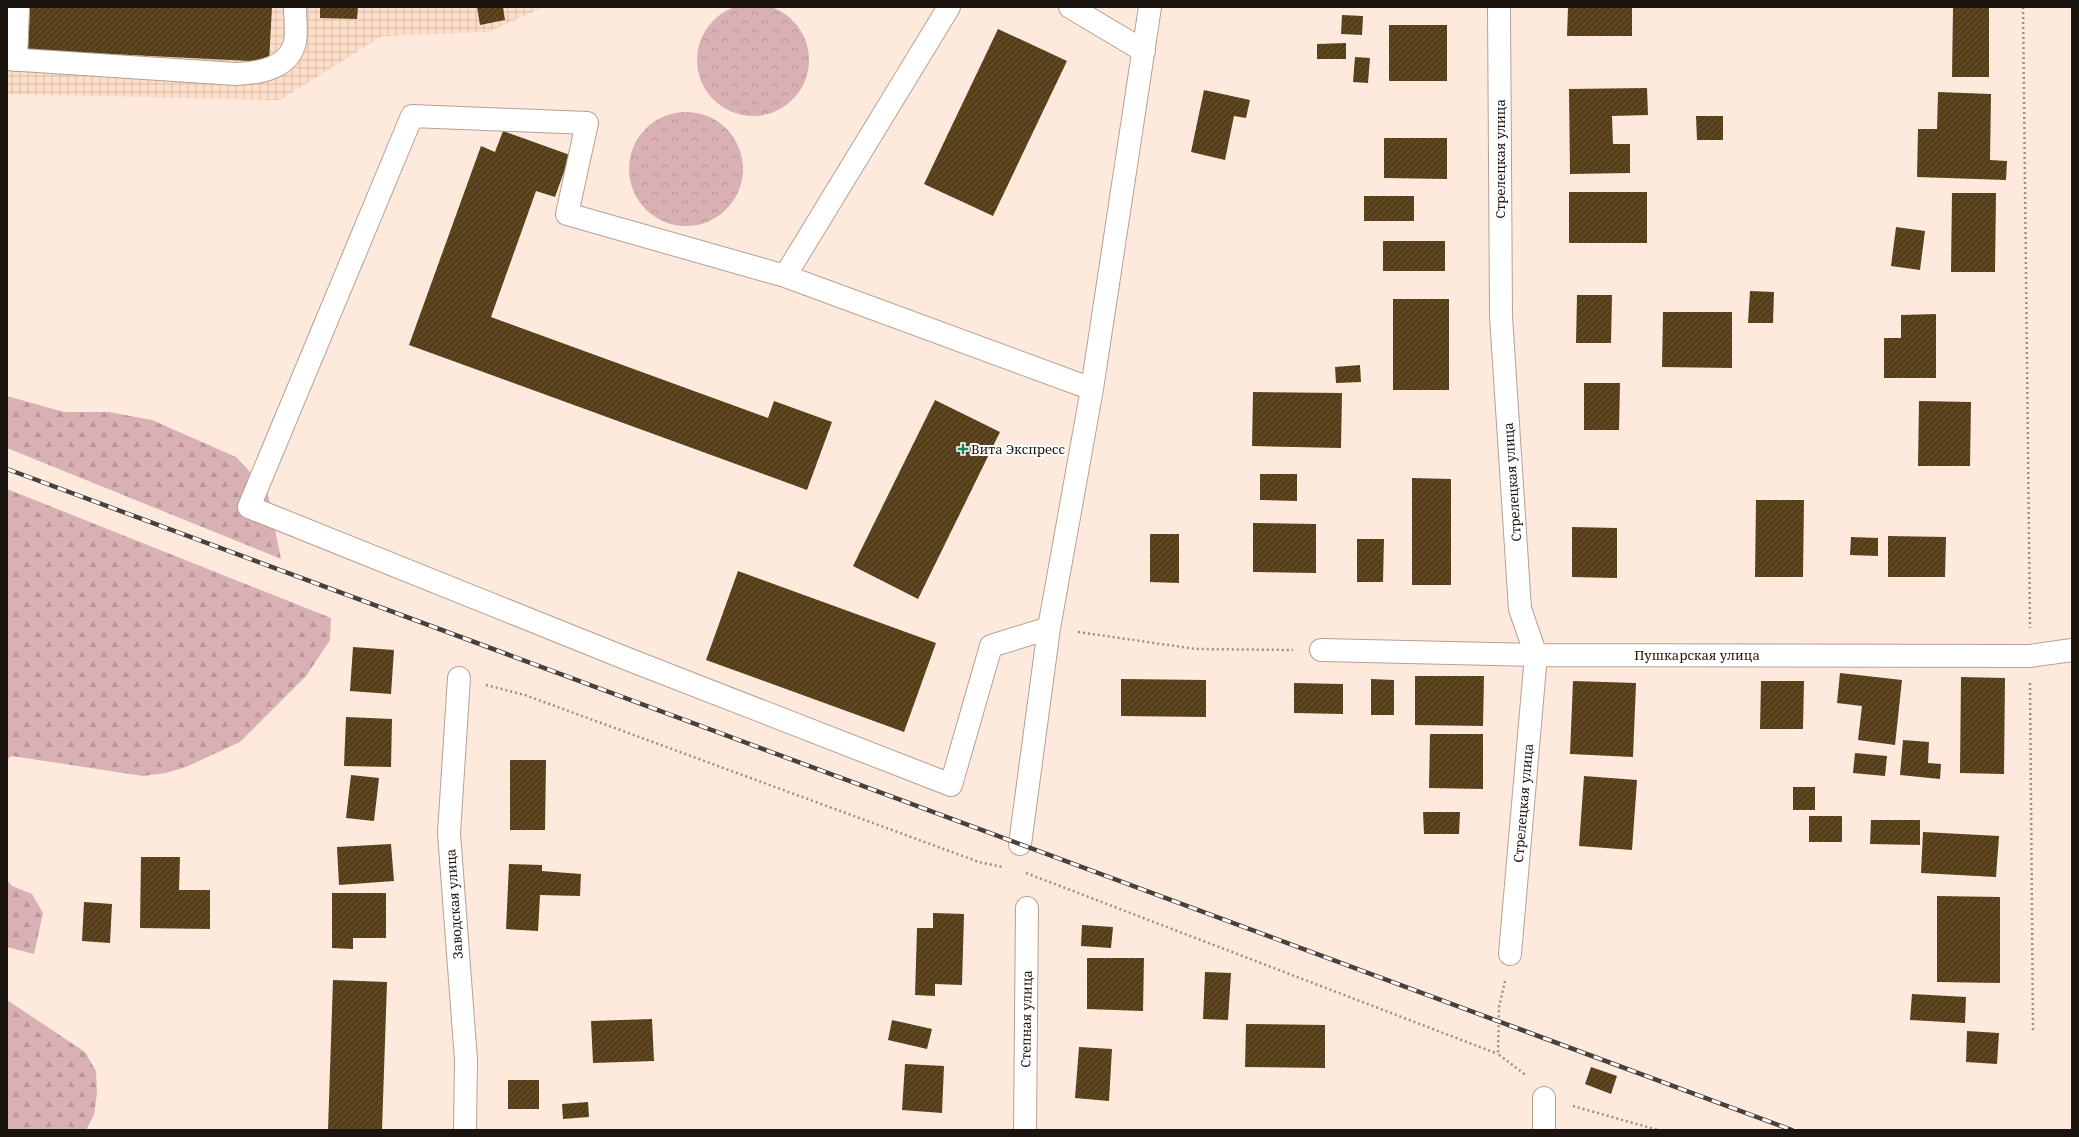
<svg xmlns="http://www.w3.org/2000/svg" width="2079" height="1137" font-family="'Noto Serif',serif">
<style>
.industrial{fill:url(#industrial-grid)}
.forest{fill:url(#forest-firs)}
.park{fill:url(#park-crowns)}
.building{fill:url(#building-hatch)}
.lines{fill:none;stroke-linecap:round;stroke-linejoin:round}
.minor-casing{stroke:#b7a091;stroke-width:24}
.path{stroke:#9e8f85;stroke-width:2.5;stroke-dasharray:2 3;stroke-linecap:butt}
.minor{stroke:#fff;stroke-width:22}
.rail-casing{stroke:#4a3f39;stroke-width:4.5}
.rail{stroke:#fff;stroke-width:3;stroke-dasharray:9;stroke-linecap:butt}
.poi-dot{fill:#17825e;stroke:#fff;stroke-width:1.5}
.labels{text-anchor:middle;stroke-width:4;stroke-linejoin:round;paint-order:stroke}
.street-label{font-size:13px;fill:#1c140f;stroke:#fff}
.poi-label{font-size:13px;fill:#1c140f;stroke:#fff;text-anchor:start}
</style>
<defs>
<pattern id="industrial-grid" width="8" height="8" patternUnits="userSpaceOnUse"><rect width="8" height="8" fill="#fddec9"/><path d="M0 4h8M4 0v8" fill="none" stroke="#d8beab"/></pattern>
<pattern id="forest-firs" width="22" height="20" patternUnits="userSpaceOnUse"><rect width="22" height="20" fill="#d9b0b4"/><path d="M5 1l3.5 6h-7zM16 11l3.5 6h-7z" fill="#ba969a"/></pattern>
<pattern id="park-crowns" width="20" height="18" patternUnits="userSpaceOnUse"><rect width="20" height="18" fill="#d9b0b4"/><path d="M2 6a3 3 0 1 1 6 0M12 15a3 3 0 1 1 6 0" fill="none" stroke="#ba969a"/></pattern>
<pattern id="building-hatch" width="6" height="6" patternUnits="userSpaceOnUse"><rect width="6" height="6" fill="#553e18"/><path d="M-1 1l2-2M0 6l6-6M5 7l2-2" fill="none" stroke="#695638"/></pattern>
</defs>
<rect width="100%" height="100%" fill="#feeadd"/>
<path class="industrial" d="M7,7H544L488,32L382,36L280,100L7,94Z"/>
<path class="forest" d="M7,396L64,412H109L152,420L236,457L267,490L281,559L7,448Z
M7,489L331,618L330,640L306,676L240,742L186,767L166,773L143,776L12,756L7,759Z
M7,880L12,886L32,894L43,913L34,954L7,947Z
M7,1000L85,1052L96,1071L97,1093L94,1115L86,1130H7Z"/>
<path class="park" d="M697 60a56 56 0 1 1 112 0a56 56 0 1 1-112 0Z
M629 169a57 57 0 1 1 114 0a57 57 0 1 1-114 0Z"/>
<path class="building" d="M30,7H272L269,62L28,50Z
M320,7H358L357,19L320,18Z
M477,7H503L505,20L480,25Z
M1568,7H1632V36H1567Z
M1953,7H1989V77H1952Z
M1342,15L1363,16L1362,35L1341,34Z
M1389,25H1447V81H1389Z
M998,29L1067,61L993,216L924,184Z
M1346,43V59H1317V44Z
M1355,57L1370,58L1368,83L1353,82Z
M1647,88L1648,115L1612,116L1613,144H1630V173L1570,174L1569,89Z
M1204,90L1250,100L1246,118L1234,116L1225,160L1191,152Z
M1938,92L1991,94L1990,160L2007,161L2006,180L1917,177L1918,129H1937Z
M1696,116H1723V140H1697Z
M503,131L570,155L555,197L536,191L491,317L768,418L774,401L832,422L807,490L409,345L481,146L495,152Z
M1384,138H1447V179L1384,178Z
M1569,192H1647V243H1569Z
M1952,193H1996L1995,272H1951Z
M1364,196H1414V221H1364Z
M1896,227L1925,231L1920,270L1891,266Z
M1383,241H1445V271H1383Z
M1750,291L1774,292L1773,323H1748Z
M1577,295H1612L1611,343H1576Z
M1393,299H1449V390H1393Z
M1663,312H1732V368L1662,367Z
M1936,314V378H1884V338H1901V315Z
M1360,365L1361,382L1336,383L1335,367Z
M1584,383H1620L1619,430H1584Z
M1253,392L1342,393L1341,448L1252,446Z
M935,400L1000,432L918,599L853,566Z
M1919,401L1971,402L1970,466H1918Z
M1260,474H1297V501L1260,500Z
M1412,478L1451,479V585H1412Z
M1756,500H1804L1803,577H1755Z
M1253,523L1316,524V573L1253,572Z
M1572,527L1617,528V578L1572,577Z
M1150,534H1179V583L1150,582Z
M1888,536L1946,537L1945,577H1888Z
M1851,537L1878,538V556L1850,555Z
M1357,539H1384L1383,582H1357Z
M738,571L936,643L904,732L706,660Z
M353,647L394,650L391,694L350,691Z
M1840,673L1902,680L1895,745L1858,740L1862,706L1837,703Z
M1415,676H1484L1483,726L1415,725Z
M1961,677L2005,678L2004,774L1960,773Z
M1121,679L1206,680V717L1121,716Z
M1371,679L1394,680V715H1371Z
M1573,681L1636,683L1633,757L1570,754Z
M1761,681H1804L1803,729H1760Z
M1294,683L1343,684V714L1294,713Z
M346,717L392,719L391,767L344,766Z
M1430,734H1483V789L1429,788Z
M1903,740L1929,742L1928,763L1941,764L1940,779L1900,775Z
M1855,753L1887,756L1885,776L1853,773Z
M510,760H546L545,830H510Z
M351,775L379,778L374,821L346,818Z
M1584,776L1637,780L1632,850L1579,846Z
M1793,787H1815V810H1793Z
M1423,812H1460L1459,834H1424Z
M1809,816H1842V842H1809Z
M1871,820H1920V845L1870,844Z
M1923,832L1999,836L1996,877L1921,873Z
M391,844L394,881L339,885L337,847Z
M141,857H180L179,890H210V929L140,928Z
M509,864L542,865V871L581,874L580,896L540,895L538,931L506,929Z
M332,893H386V938H353V949L332,948Z
M1937,896L2000,897V983L1937,982Z
M84,902L112,904L110,943L82,941Z
M933,913L964,914L962,985L935,984V996L915,995L917,928H933Z
M1082,925L1113,927L1111,948L1081,946Z
M1087,958H1144L1143,1011L1087,1009Z
M1205,972L1231,973L1228,1020L1203,1019Z
M333,980L387,982L382,1130H328Z
M1912,994L1966,997L1965,1023L1910,1020Z
M652,1019L654,1061L593,1063L591,1021Z
M892,1020L932,1029L927,1049L888,1040Z
M1246,1024L1325,1025V1068L1245,1067Z
M1967,1031L1999,1033L1997,1064L1966,1062Z
M1079,1047L1112,1049L1109,1101L1075,1098Z
M905,1064L944,1066L942,1113L902,1110Z
M1591,1067L1617,1076L1611,1094L1585,1084Z
M508,1080H539V1109H508Z
M588,1102L589,1117L563,1119L562,1104Z"/>
<g class="lines">
<g class="minor-casing">
<path id="minor" d="M949,7L785,276L1092,389L1150,7
M1070,7L1144,51
M1499,7L1501,316L1520,609L1536,655L1510,954
M7,59L236,74C258,73 289,69 295,42C297,31 295,18 295,7
M16,60L18,7
M785,276L567,214L587,123L412,116L249,507L630,660L951,785L991,646L1049,628
M1321,650L1536,655L2030,656L2072,650
M459,678L449,833L466,1060L465,1130
M1020,844L1049,628L1092,389
M1544,1098V1130
M1025,1130L1027,908"/>
</g>
<path class="path" d="M2023,7L2030,628
M1078,632L1196,649L1293,650
M2030,683L2033,1031
M486,685L525,695L979,862L1002,867
M1026,873L1498,1054
M1505,981L1499,1007L1498,1054L1527,1076
M1573,1106L1658,1130"/>
<use href="#minor" class="minor"/>
<g class="rail-casing">
<path id="rail" d="M7,469L1792,1130"/>
</g>
<use href="#rail" class="rail"/>
</g>
<path class="poi-dot" d="M961 443h4v4h4v4h-4v4h-4v-4h-4v-4h4z"/>
<g class="labels">
<g class="street-label">
<text transform="translate(1500 159) rotate(-90)" y="5">Стрелецкая улица</text>
<text transform="translate(1512 482) rotate(-94)" y="5">Стрелецкая улица</text>
<text x="1697" y="660">Пушкарская улица</text>
<text transform="translate(1523 803) rotate(-85)" y="5">Стрелецкая улица</text>
<text transform="translate(454 904) rotate(-94)" y="5">Заводская улица</text>
<text transform="translate(1026 1019) rotate(-89)" y="5">Степная улица</text>
</g>
<g class="poi-label">
<text x="971" y="454">Вита Экспресс</text>
</g>
</g>
<rect width="2079" height="1137" fill="none" stroke="#1c140f" stroke-width="16"/>
</svg>
